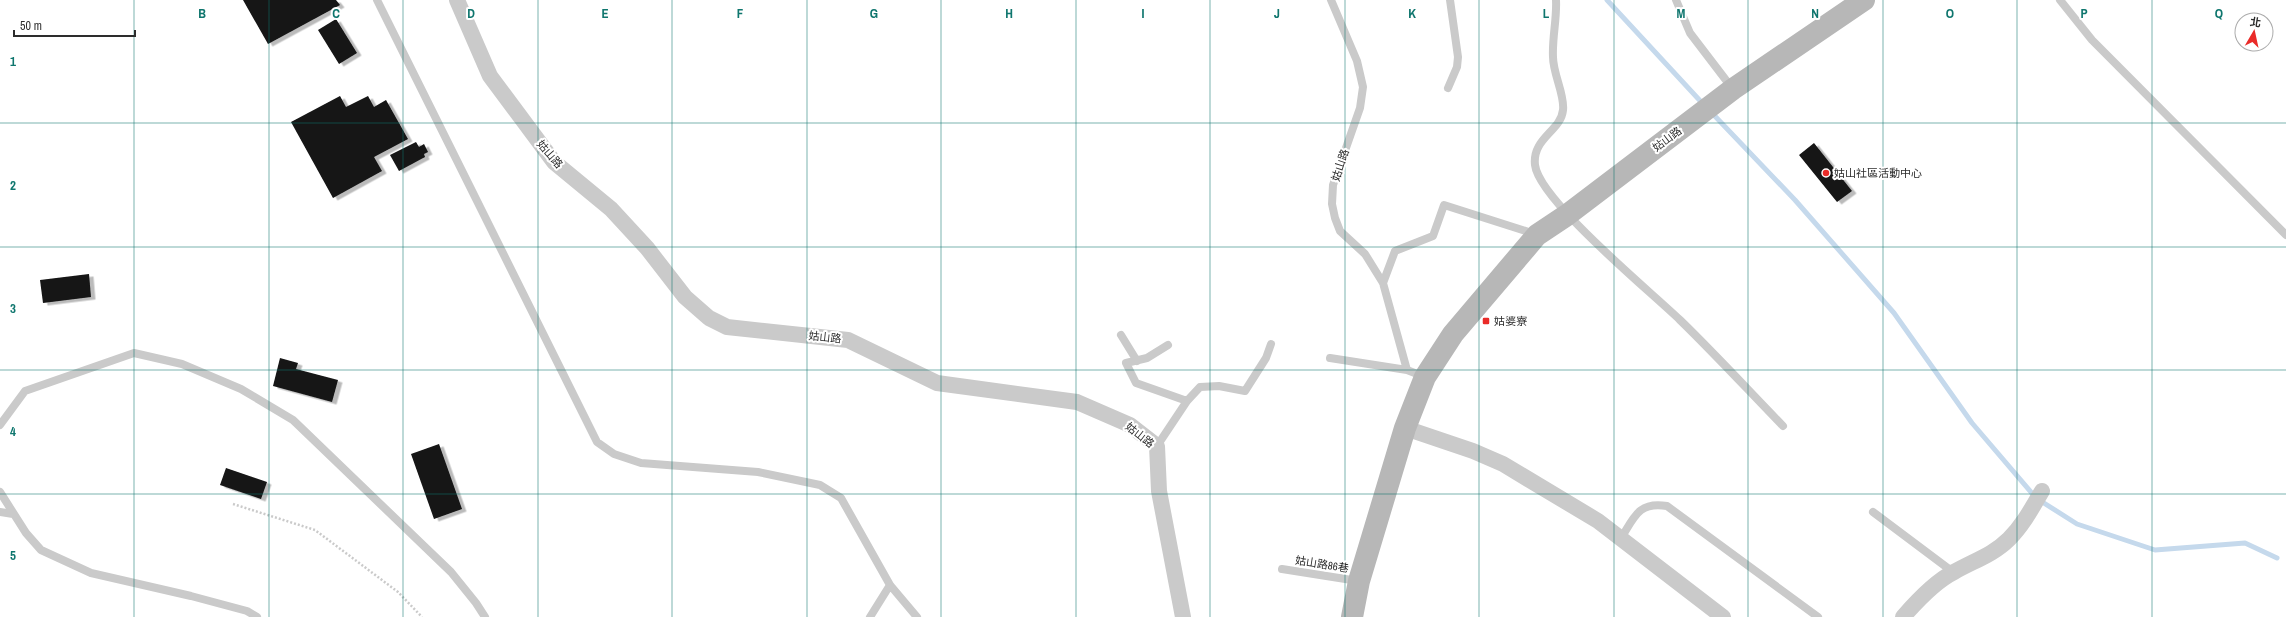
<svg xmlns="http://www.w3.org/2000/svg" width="2286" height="617" font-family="'Archivo Narrow','Noto Sans TC',sans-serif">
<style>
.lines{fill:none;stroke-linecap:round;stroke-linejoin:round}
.stream{stroke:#c5d9ec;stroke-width:5}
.building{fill:#141414;filter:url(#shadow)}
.path{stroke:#cacaca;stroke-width:2.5;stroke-dasharray:2 2;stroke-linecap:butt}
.lane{stroke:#cacaca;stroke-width:8}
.street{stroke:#cacaca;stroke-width:16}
.secondary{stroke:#b7b7b7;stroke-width:22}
.grid{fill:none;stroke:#0f766e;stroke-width:1;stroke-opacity:0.55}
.poi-dot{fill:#ea2b28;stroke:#fff;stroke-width:1.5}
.labels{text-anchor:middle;stroke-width:4;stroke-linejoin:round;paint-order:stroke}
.street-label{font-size:11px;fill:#2d2d2d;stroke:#fff}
.poi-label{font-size:11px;fill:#2d2d2d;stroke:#fff;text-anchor:start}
.grid-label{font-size:13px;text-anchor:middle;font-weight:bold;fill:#0f766e;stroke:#fff;stroke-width:4;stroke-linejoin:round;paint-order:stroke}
</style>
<defs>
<filter id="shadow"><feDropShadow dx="4.5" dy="2.5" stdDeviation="0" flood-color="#0004"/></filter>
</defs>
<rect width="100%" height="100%" fill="#fff"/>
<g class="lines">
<path class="stream" d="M1607,0L1704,105
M1711,112L1795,200L1894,313L1972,423L2036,498L2077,524L2155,550L2245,543L2277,558"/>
</g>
<path class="building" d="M243,0H336L340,5L268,44Z
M336,19L357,53L339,64L318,30Z
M340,96L346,107L368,96L374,107L386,100L408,139L374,157L382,171L333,198L291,122Z
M416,142L419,147L424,144L428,152L424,154L425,157L399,171L390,155Z
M1814,143L1852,191L1837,202L1799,155Z
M89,274L91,297L43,303L40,280Z
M280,358L298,363L296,369L338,380L332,402L273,386Z
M439,444L462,509L434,519L411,454Z
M226,468L267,482L261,499L220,485Z"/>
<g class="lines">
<path class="path" d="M233,504L315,530L398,592L422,617"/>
<path class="lane" d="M377,0L597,442L614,454L641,463L758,472L820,485L841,498L890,585L917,617
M1331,0L1357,61L1363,87L1360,108L1333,185L1332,204L1335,218L1340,231L1365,254L1383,283L1407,370L1425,377
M1556,0C1557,19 1552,38 1553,57C1553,74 1565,95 1563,110C1561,131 1532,138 1535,165C1539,200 1650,291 1680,320C1715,354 1749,391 1783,426
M1676,0L1690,33L1732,88
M2060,0L2092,40L2286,235
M1448,88L1457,67L1458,57L1450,0
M1383,283L1395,251L1433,236L1444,205L1535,234
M1121,335L1137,361
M1168,345L1147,358L1126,363L1136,383L1187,401
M1330,358L1407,370
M0,425L25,391L134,353L182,364L241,389L293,420L451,572L476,603L485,617
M1157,446L1187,401L1200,387L1219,386L1245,391L1266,358L1271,344
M0,492L26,533L41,550L91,573L191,596L247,611L257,617
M0,512L13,514
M1873,512L1953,572
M1620,540C1634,518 1638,501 1667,506L1818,617
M1282,569L1358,581
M870,617L890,585"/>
<path class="street" d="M457,0L490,76L554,162L611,209L647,248L685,297L709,318L727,327L848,340L937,383L1077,402L1130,425L1157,446L1159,491L1183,617
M1405,428L1473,451L1503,464L1598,521L1723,617
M1903,617C1916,602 1936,581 1954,572C1973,561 1993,555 2009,539C2023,525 2032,508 2042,491"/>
<path class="secondary" d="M1352,617L1359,581L1405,428L1425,377L1453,334L1537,235L1567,215L1733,89L1864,0"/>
</g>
<path class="grid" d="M134,0V617M269,0V617M403,0V617M538,0V617M672,0V617M807,0V617M941,0V617M1076,0V617M1210,0V617M1345,0V617M1479,0V617M1614,0V617M1748,0V617M1883,0V617M2017,0V617M2152,0V617M0,123H2286M0,247H2286M0,370H2286M0,494H2286"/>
<g class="poi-dot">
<circle cx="1826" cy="173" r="4"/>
<rect x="1482" y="317" width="8" height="8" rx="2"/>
</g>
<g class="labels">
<g class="street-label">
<text transform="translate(1667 139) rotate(-37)" y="4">姑山路</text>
<text transform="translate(550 154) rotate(49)" y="4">姑山路</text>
<text transform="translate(1340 165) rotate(-72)" y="4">姑山路</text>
<text transform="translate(825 337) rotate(6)" y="4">姑山路</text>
<text transform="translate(1140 435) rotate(38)" y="4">姑山路</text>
<text transform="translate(1322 564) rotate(9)" y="4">姑山路86巷</text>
</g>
<g class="poi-label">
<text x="1834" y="177">姑山社區活動中心</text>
<text x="1494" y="325">姑婆寮</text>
</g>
</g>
<g class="grid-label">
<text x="202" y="18">B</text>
<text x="336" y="18">C</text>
<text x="471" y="18">D</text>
<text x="605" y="18">E</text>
<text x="740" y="18">F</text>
<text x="874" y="18">G</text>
<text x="1009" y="18">H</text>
<text x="1143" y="18">I</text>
<text x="1277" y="18">J</text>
<text x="1412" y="18">K</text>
<text x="1546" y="18">L</text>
<text x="1681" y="18">M</text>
<text x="1815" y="18">N</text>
<text x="1950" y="18">O</text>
<text x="2084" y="18">P</text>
<text x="2219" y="18">Q</text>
<text x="13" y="66">1</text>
<text x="13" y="190">2</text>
<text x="13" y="313">3</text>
<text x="13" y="436">4</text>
<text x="13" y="560">5</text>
</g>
<g transform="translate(2254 32) rotate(9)"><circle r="19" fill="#ffffff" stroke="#ababab"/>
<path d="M0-3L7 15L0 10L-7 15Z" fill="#ea2b28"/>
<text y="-6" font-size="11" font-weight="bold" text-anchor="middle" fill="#2d2d2d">北</text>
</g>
<path d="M14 30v6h121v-6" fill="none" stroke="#2d2d2d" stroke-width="2"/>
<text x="20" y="30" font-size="12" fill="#2d2d2d" stroke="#ffffff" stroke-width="3" paint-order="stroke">50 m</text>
</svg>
